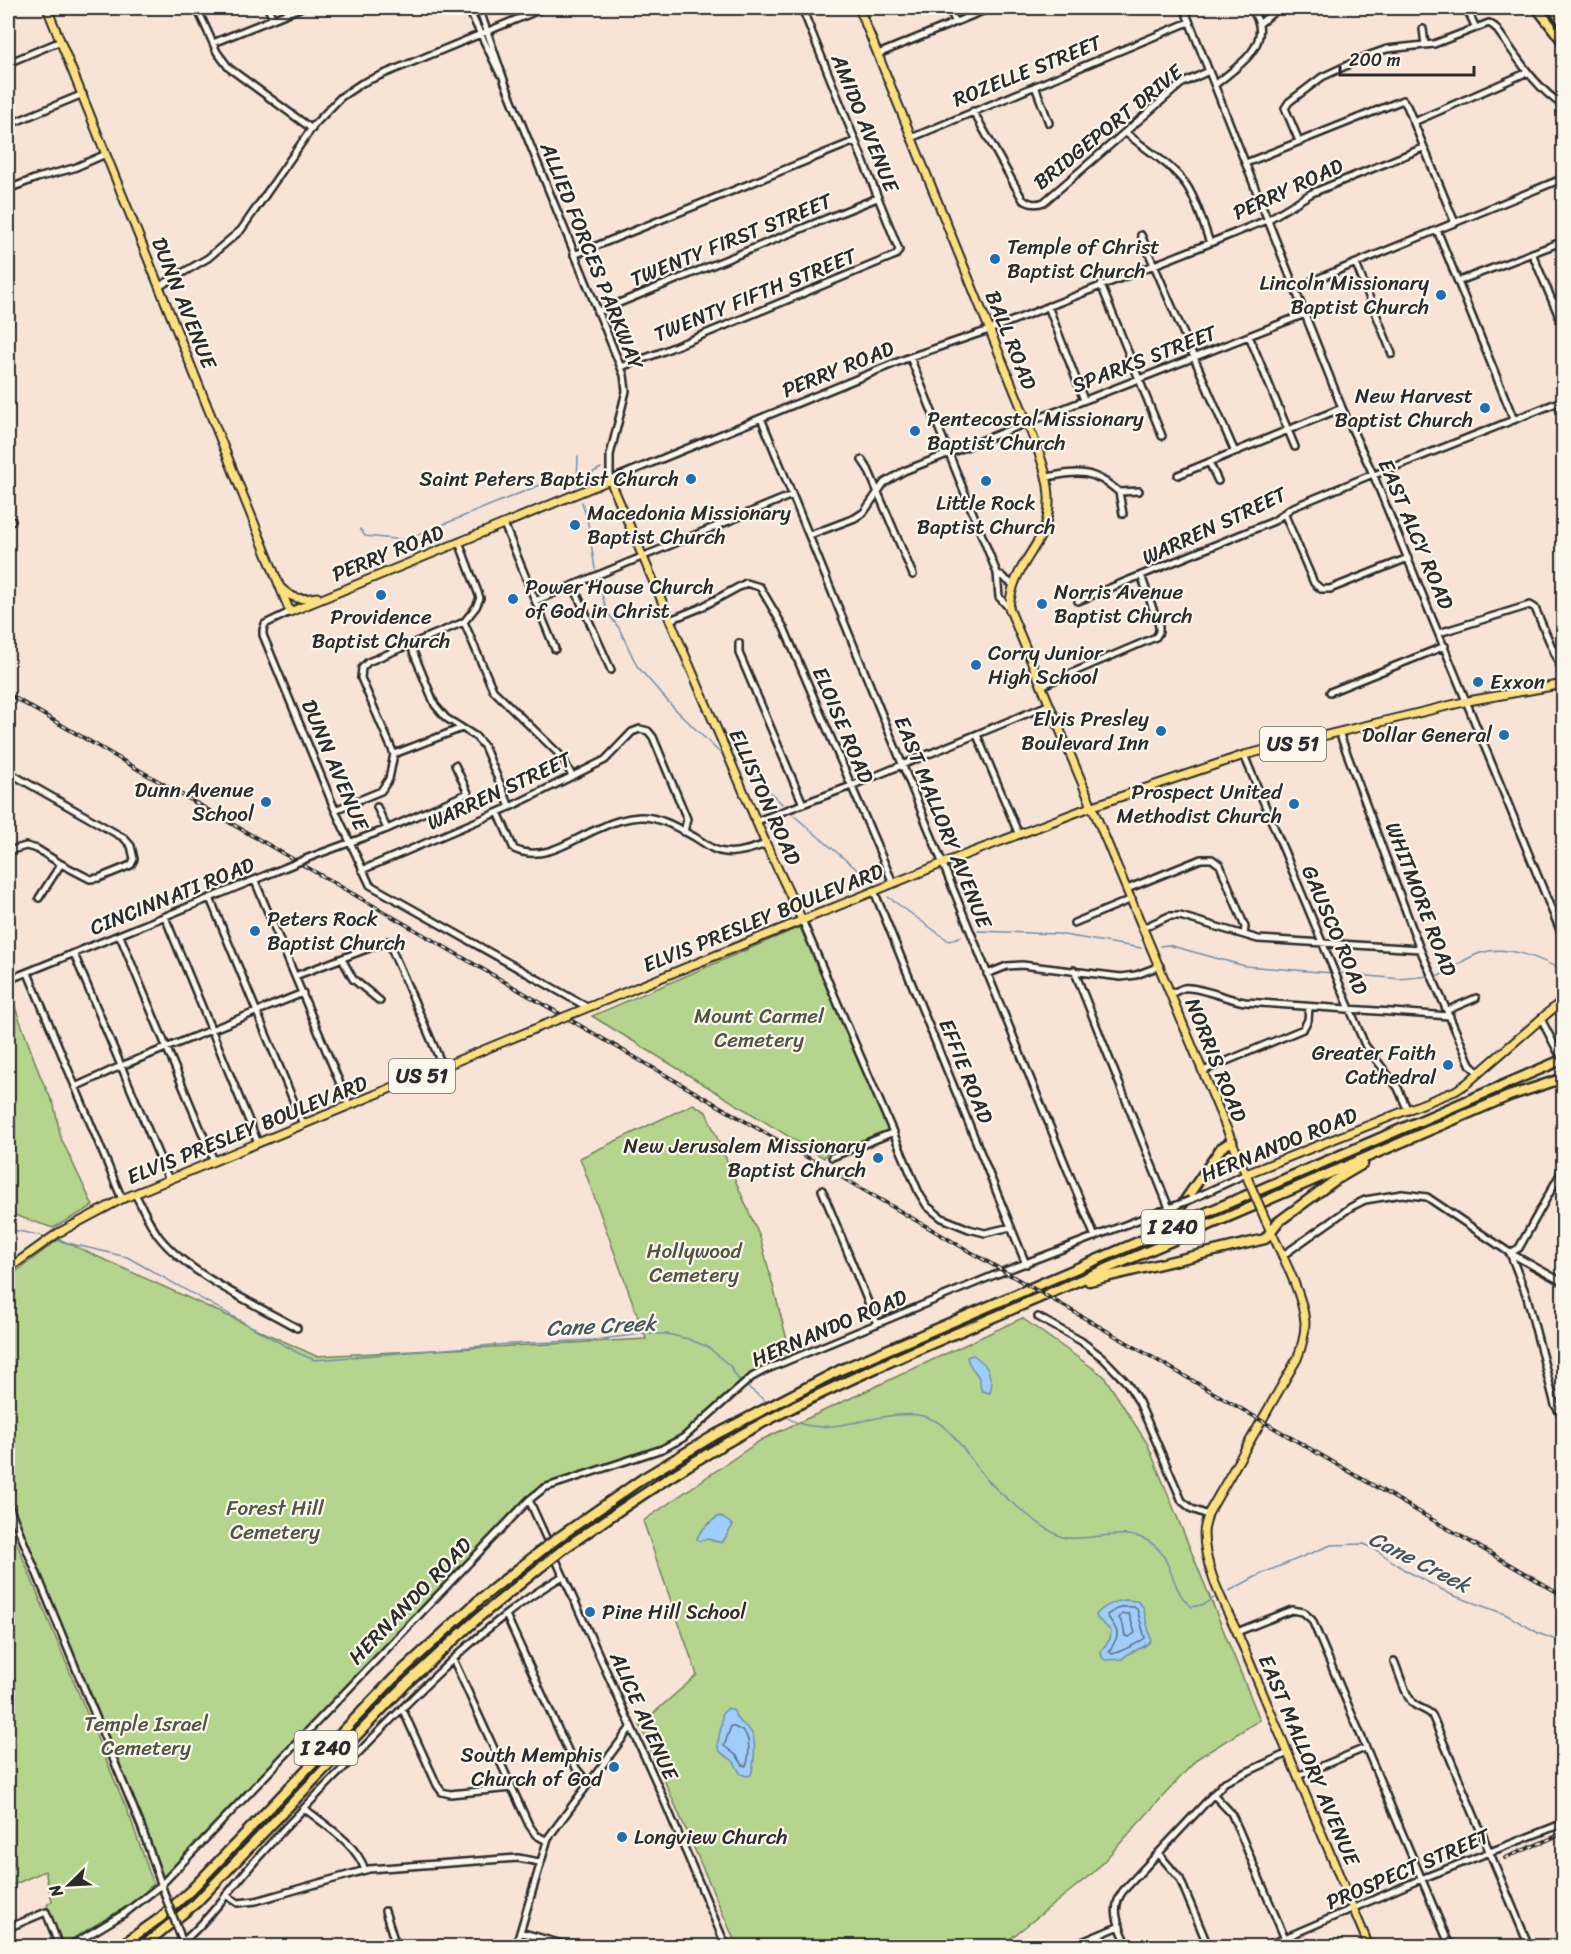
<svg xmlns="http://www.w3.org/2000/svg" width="1571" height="1954" font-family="Sriracha,sans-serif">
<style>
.green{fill:#b5d48d;stroke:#70805c;stroke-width:1.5}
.water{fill:#9fcefb;stroke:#718da8;stroke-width:1.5}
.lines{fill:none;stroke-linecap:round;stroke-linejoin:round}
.shore{stroke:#596c7e;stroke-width:1.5}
.stream{stroke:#718da8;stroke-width:1.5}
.minor-casing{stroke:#2b2b2b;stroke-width:10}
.major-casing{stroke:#2b2b2b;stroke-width:11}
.highway-casing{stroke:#2b2b2b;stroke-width:13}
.minor{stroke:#fbf7ec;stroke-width:5}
.major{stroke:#fce080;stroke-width:7}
.highway{stroke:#fce080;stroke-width:8}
.rail-casing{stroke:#2b2b2b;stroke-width:4}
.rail{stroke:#fbf7ec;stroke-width:1.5;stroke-dasharray:4.5;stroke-linecap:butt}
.minor-bridge-casing{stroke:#2b2b2b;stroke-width:10;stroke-linecap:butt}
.major-bridge-casing{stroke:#2b2b2b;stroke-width:11;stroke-linecap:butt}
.highway-bridge-casing{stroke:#2b2b2b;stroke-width:13;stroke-linecap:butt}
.minor-bridge{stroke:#fbf7ec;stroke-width:5}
.major-bridge{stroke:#fce080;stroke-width:7}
.highway-bridge{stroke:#fce080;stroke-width:8}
.poi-dot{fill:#1f6fb2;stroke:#fbf7ec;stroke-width:2}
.labels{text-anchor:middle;stroke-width:4.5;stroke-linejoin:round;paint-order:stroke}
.shield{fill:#fbf7ec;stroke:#696865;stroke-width:1.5}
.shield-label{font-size:20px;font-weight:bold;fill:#2b2b2b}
.street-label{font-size:21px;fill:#2b2b2b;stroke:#fbf7ec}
.poi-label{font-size:21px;fill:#2b2b2b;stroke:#fbf7ec;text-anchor:start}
.park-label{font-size:21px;fill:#4e5544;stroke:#fbf7ec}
.water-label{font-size:22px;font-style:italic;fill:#48545f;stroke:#fbf7ec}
</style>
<rect width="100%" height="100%" fill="#f8e4d7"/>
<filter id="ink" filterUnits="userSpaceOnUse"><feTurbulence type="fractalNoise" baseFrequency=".0167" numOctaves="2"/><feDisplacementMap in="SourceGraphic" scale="12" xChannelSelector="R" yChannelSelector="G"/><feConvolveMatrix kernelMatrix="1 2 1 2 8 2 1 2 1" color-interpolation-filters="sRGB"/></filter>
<g filter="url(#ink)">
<path class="green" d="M800,927L888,1130L827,1153L824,1158L592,1016Z
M8,988L41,1078L54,1105L61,1138L93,1206L53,1228L8,1213Z
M693,1104L706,1112L761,1240L791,1355L754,1370L682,1436L653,1449L536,1491L162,1878L8,1497V1278L59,1239L316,1356L646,1339L580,1158Z
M1022,1318L1104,1376L1147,1443L1260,1720L1198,1758L1094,1872L1001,1946H737L640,1725L697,1675L643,1521L761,1440Z
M8,1522L131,1820L153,1883L142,1897L67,1942L61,1941L47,1905L52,1901L45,1871L8,1887Z"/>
<path class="water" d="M973,1355C979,1359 988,1366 989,1373C990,1377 990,1380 992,1383L990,1393L982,1391C980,1388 980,1384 980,1381C978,1372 969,1369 967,1357Z
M720,1516L733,1525L722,1543L708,1539L700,1541L697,1539C698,1532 713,1519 720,1516Z
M1125,1600L1137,1601L1143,1607L1151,1640C1145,1650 1131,1649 1122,1659L1105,1660L1102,1657L1101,1651L1110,1639L1111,1631L1097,1618L1096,1615C1102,1607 1115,1601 1125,1600Z
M728,1708L734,1711C736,1723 745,1723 751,1732C757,1740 754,1765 751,1775L746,1776L741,1774C737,1770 737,1765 733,1761C728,1756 716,1753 718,1743C719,1731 723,1727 722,1714Z"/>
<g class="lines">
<path class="shore" d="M1120,1607H1134L1137,1609L1145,1638C1139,1643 1120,1652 1112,1654L1109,1651C1123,1631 1117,1632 1107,1615Z
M1122,1614H1129L1135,1633L1129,1637L1125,1636L1123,1625L1119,1618Z
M731,1726C735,1727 745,1731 747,1737C750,1744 749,1759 746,1766L743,1765L737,1756L724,1746Z"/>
<path class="stream" d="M577,485L578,456
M582,502L588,523L595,569
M360,529L365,536L405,540L545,483L563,477L577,481L601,468
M598,581L607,612L619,628L637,666L672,706L719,752
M741,763L782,804
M793,815L874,884
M888,897L949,941L962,936
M978,931L1058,934L1141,948
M1160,946L1168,945L1245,966L1333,973
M1338,973L1400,979L1429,976
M1433,976H1439C1452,968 1466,958 1480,953C1506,944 1541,958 1564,972
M8,1229L48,1237
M55,1240L127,1257L300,1354L315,1360L493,1345L593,1340L642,1334H667L688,1339L708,1347L730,1366L738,1379L769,1404
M785,1416C822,1444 879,1407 923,1416C951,1422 966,1456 984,1476C991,1485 1001,1493 1010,1501C1021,1510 1054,1537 1067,1538C1091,1540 1121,1529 1144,1539C1175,1552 1168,1590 1192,1607L1205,1604L1214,1598
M1229,1591L1263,1573L1331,1545L1364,1544L1378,1551L1403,1569L1452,1595L1505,1614L1540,1634L1564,1643"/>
<g class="minor-casing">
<path id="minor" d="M197,8L217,52L229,68L312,129
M268,8L273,19
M468,8L500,74
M479,8L505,83L624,375L626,391L610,455V480L910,357L989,330L1210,243L1269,219L1312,193L1423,148
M949,8L955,21
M1184,8L1342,408L1373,474L1564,940
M1467,9L1476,28
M1259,24L1279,8
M1423,29L1425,45
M213,43L300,8
M878,54L990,8
M8,63L61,41
M1215,85C1232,70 1264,52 1259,25C1258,19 1254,13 1251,8
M1035,86L1049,123
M973,111L1023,200C1031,204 1036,205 1044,202L1181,84L1209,71
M1414,122L1528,72
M8,125L83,94
M1126,133C1144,148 1174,166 1187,186C1198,203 1203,224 1210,243
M911,138L1189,22
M1299,141L1285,108L1289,102L1322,77L1367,56L1387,49L1434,44L1489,23L1495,27C1515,54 1535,88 1564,106
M1246,163L1403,100L1407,106L1455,223
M8,189L37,178L74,168L106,154
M1437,230L1514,420
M1141,235L1234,450
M1532,253L1563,326
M574,255L855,141
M1356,264L1392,354
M1459,281L1564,241
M1101,285L1162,436
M160,286L208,258L241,230L314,125L341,97L362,83L544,8
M1295,288L1564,178
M1553,303L1564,299
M1048,306L1084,400
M597,312L877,198
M1249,336L1295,447
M910,357L997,573
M621,367L659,353L891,257L896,255L899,250L802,8
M761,418L1095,1237
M862,460L868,469L913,575
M1209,462L1218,481
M1178,475L1342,408
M1374,475L1564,400
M1047,477C1080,471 1092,469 1119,492L1123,514
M1119,492L1139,491
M1284,513L1314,583L1321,589H1330L1408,558
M8,523L12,521
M504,524L555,649
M810,535L855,518L864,512L884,483L904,471L1305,314
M459,542L480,598L476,607L464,622L493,690L562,757L572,776
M573,585L611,670
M535,601L792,495
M1078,601L1274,521L1291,508L1373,474
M1009,608L999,597L997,573L1012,584
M290,612L265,624L263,630V635L335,810L370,885L587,1007
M670,620L700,608L746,583L760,587L784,628L893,883
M1439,633L1530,605L1535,608L1564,675
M739,643V653L803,804
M410,644L435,705L446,718L475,736L484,746L510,807
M1041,686L1156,637L1159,632V626L1141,575
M1330,692L1445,646
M1339,732L1420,949L1471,1066L1479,1073
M977,735L1019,835
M394,754L361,678L362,668L368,662L464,622
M394,754L462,728
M1244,755L1365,1045L1398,1088L1408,1111
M8,772L124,838L131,846L134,859L131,865L99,878L90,879L61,864L37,849L26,846L8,851
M377,807L387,829
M335,810L381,791L389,779L394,754
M498,812L514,849C545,863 572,839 600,828C612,822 627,818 640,817C659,816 680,829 696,838C706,844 713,851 725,852C738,854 754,848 766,844
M757,821L851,786L1048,705
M313,856L387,829L468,793L455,765
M362,870L510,807L605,760L632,732L640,729L648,731L653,737L687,819L684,832
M255,881L349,1105
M1127,889L1201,859H1212L1220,865L1245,927L1244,935
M874,891L1026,1264
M39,898L61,864
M210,898L303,1124
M165,917L258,1143
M802,920L919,1193L927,1206L942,1218L969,1229L985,1233L1011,1227
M1074,923L1132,899
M1143,928L1169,916H1180L1258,939L1420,949
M120,936L214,1161
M74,954L169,1180
M342,959L353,979L380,1001
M1074,970L1169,1208
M28,973L122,1199
M987,974L1007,966L1022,965L1121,977L1136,975L1160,966
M295,976L388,941L443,1067
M8,980L274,872
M1171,994C1175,992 1180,989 1184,988C1197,986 1229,1000 1245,1002L1450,1016
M1448,1010L1476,998
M1541,1019L1557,1050
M1203,1071L1303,1029L1308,1020L1309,1008
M75,1087L121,1066L303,993
M832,1157L894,1132
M822,1190L877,1324
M135,1194C143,1208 149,1224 160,1238C190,1275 255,1304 297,1328
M1190,1200L1246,1174
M1510,1253L1519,1248L1564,1167
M1510,1253L1564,1283
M1282,1256L1351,1207L1365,1200L1402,1194L1427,1197L1510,1253L1527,1297L1555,1405L1564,1419
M1038,1317L1081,1341L1103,1358L1127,1383L1139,1402L1182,1501L1192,1509L1208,1515
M529,1500L658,1786L726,1946
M8,1504L141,1826L167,1901
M506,1615L576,1768L588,1783
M1237,1632L1292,1610L1303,1612L1312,1620L1450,1946
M453,1659L529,1825L536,1835L547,1841
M1394,1661C1399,1672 1406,1699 1415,1705C1421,1709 1427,1710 1432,1715L1529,1946
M402,1708L437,1785L442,1792L450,1794L512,1788
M1298,1776L1365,1748
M1213,1794L1231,1813L1238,1828L1288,1946
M304,1808C326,1826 356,1843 365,1870
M1158,1853L1180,1879L1208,1946
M226,1895L238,1903L256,1901L369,1869L518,1858L539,1862
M385,1911L396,1946
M8,1928L46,1912L59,1946
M179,1932L184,1946
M520,1932L569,1946
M70,1946L125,1913L161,1885L529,1500L544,1488L662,1449L683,1438L752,1377L763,1371L997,1274L1177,1205
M178,1946C211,1919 234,1883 263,1852C295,1816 330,1782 364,1747C425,1685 487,1620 563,1576
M417,1946H437
M516,1946L548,1838L631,1727
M1072,1946L1120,1926
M1128,1946C1120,1928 1109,1910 1123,1891L1225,1782L1288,1753
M1266,1946L1421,1879L1564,1823"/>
</g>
<g class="major-casing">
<path id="major" d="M47,8L290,612L610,480L766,844L802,920
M859,8L1027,422C1042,460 1062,502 1038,541C1023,566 1012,578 1009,608L1249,1182
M281,588C293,600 302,600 317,597
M579,1011L941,864L1093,806L1244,755L1468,701L1564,684
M1246,1174L1455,1091L1466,1084L1564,999
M1266,1221C1278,1247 1303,1293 1305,1322C1305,1335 1302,1347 1297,1359L1208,1514C1207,1520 1204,1527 1204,1533C1204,1567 1223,1602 1237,1632L1369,1946
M8,1269L58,1233L122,1199L544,1025"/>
</g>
<g class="highway-casing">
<path id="highway" d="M1537,8L1564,43
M1552,8L1564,23
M1149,1233L1179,1209L1221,1148L1232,1141
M1089,1281L1265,1239L1278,1222L1334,1181L1363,1164
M559,1537L642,1479L715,1435L840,1370L1564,1059
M565,1548C632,1501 698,1456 770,1419C870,1367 975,1326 1078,1281C1222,1220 1365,1158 1509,1096L1564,1078
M120,1946L160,1918L192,1889L393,1679L479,1600L537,1554
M143,1946L196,1903L407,1683L478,1618L542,1566"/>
</g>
<use href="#minor" class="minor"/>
<use href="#major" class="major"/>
<use href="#highway" class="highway"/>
<g class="rail-casing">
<path id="rail" d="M8,694L1564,1596
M1505,1858L1564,1833"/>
</g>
<use href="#rail" class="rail"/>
<g class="minor-bridge-casing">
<path id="minor-bridge" d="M274,872L313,856
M1557,1050L1564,1061
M1177,1205L1190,1200
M167,1901L179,1932"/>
</g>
<g class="major-bridge-casing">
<path id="major-bridge" d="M544,1025L579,1011
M1249,1182L1266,1221"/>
</g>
<g class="highway-bridge-casing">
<path id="highway-bridge" d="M537,1554L559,1537
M542,1566L565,1548"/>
</g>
<use href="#minor-bridge" class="minor-bridge"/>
<use href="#major-bridge" class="major-bridge"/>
<use href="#highway-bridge" class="highway-bridge"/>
</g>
</g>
<g class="poi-dot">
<circle cx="995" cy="259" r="6"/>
<circle cx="1441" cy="295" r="6"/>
<circle cx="1485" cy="408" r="6"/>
<circle cx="915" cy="431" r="6"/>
<circle cx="691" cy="479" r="6"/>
<circle cx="986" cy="481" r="6"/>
<circle cx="575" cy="525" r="6"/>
<circle cx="381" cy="595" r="6"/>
<circle cx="513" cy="599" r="6"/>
<circle cx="1042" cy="604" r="6"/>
<circle cx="976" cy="665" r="6"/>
<circle cx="1478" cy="682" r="6"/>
<circle cx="1161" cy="731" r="6"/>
<circle cx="1504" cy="735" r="6"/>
<circle cx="266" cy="802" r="6"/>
<circle cx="1294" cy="804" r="6"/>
<circle cx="255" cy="931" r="6"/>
<circle cx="1448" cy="1065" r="6"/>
<circle cx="878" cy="1158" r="6"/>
<circle cx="590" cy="1612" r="6"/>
<circle cx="614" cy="1767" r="6"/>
<circle cx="622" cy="1837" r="6"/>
</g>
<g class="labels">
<g class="shield">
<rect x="1260" y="727" width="66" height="34" rx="4.5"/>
<rect x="389" y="1059" width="66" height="34" rx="4.5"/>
<rect x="1141.5" y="1210" width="63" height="34" rx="4.5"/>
<rect x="294.5" y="1731" width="63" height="34" rx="4.5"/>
</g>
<g class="shield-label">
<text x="1293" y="751">US 51</text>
<text x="422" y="1083">US 51</text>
<text x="1173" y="1234">I 240</text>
<text x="326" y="1755">I 240</text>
</g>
<g class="street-label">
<text transform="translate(1027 71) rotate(-22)" y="7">ROZELLE STREET</text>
<text transform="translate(865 123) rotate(68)" y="7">AMIDO AVENUE</text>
<text transform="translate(1108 127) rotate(-39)" y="7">BRIDGEPORT DRIVE</text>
<text transform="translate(1288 189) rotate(-25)" y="7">PERRY ROAD</text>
<text transform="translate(731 240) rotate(-22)" y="7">TWENTY FIRST STREET</text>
<text transform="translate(592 256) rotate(68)" y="7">ALLIED FORCES PARKWAY</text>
<text transform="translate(755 295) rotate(-22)" y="7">TWENTY FIFTH STREET</text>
<text transform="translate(184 303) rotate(68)" y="7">DUNN AVENUE</text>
<text transform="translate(1011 340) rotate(68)" y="7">BALL ROAD</text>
<text transform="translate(1144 359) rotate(-21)" y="7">SPARKS STREET</text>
<text transform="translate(838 369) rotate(-22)" y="7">PERRY ROAD</text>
<text transform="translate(1214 526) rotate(-25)" y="7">WARREN STREET</text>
<text transform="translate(1416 534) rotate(67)" y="7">EAST ALCY ROAD</text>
<text transform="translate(388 553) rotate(-22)" y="7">PERRY ROAD</text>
<text transform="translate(843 725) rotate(67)" y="7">ELOISE ROAD</text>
<text transform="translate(335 765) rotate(67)" y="7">DUNN AVENUE</text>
<text transform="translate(499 791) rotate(-25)" y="7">WARREN STREET</text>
<text transform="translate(765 797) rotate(66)" y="7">ELLISTON ROAD</text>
<text transform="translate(943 822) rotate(68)" y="7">EAST MALLORY AVENUE</text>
<text transform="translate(172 896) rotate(-22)" y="7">CINCINNATI ROAD</text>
<text transform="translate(1421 899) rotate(69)" y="7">WHITMORE ROAD</text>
<text transform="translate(763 918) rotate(-22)" y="7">ELVIS PRESLEY BOULEVARD</text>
<text transform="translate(1335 930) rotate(67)" y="7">GAUSCO ROAD</text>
<text transform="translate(1216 1060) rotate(68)" y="7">NORRIS ROAD</text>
<text transform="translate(966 1071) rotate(68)" y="7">EFFIE ROAD</text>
<text transform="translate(247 1130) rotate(-22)" y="7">ELVIS PRESLEY BOULEVARD</text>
<text transform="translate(1279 1145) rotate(-22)" y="7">HERNANDO ROAD</text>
<text transform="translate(829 1328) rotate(-23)" y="7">HERNANDO ROAD</text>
<text transform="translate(410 1601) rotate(-46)" y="7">HERNANDO ROAD</text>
<text transform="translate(644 1716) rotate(66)" y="7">ALICE AVENUE</text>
<text transform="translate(1309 1760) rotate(67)" y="7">EAST MALLORY AVENUE</text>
<text transform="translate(1408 1869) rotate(-23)" y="7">PROSPECT STREET</text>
</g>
<g class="poi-label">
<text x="1007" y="254">Temple of Christ<tspan x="1007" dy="24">Baptist Church</tspan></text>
<text x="1429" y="290" text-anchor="end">Lincoln Missionary<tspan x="1429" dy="24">Baptist Church</tspan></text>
<text x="1473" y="403" text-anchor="end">New Harvest<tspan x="1473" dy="24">Baptist Church</tspan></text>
<text x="927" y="426">Pentecostal Missionary<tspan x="927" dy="24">Baptist Church</tspan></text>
<text x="679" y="486" text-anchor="end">Saint Peters Baptist Church</text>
<text x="986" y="510" text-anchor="middle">Little Rock<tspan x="986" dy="24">Baptist Church</tspan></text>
<text x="587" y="520">Macedonia Missionary<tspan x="587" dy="24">Baptist Church</tspan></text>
<text x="525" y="594">Power House Church<tspan x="525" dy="24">of God in Christ</tspan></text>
<text x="1054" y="599">Norris Avenue<tspan x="1054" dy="24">Baptist Church</tspan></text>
<text x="381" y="624" text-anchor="middle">Providence<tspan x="381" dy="24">Baptist Church</tspan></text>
<text x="988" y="660">Corry Junior<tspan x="988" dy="24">High School</tspan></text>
<text x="1490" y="689">Exxon</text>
<text x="1149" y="726" text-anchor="end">Elvis Presley<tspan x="1149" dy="24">Boulevard Inn</tspan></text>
<text x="1492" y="742" text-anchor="end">Dollar General</text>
<text x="254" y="797" text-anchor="end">Dunn Avenue<tspan x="254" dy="24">School</tspan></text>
<text x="1282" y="799" text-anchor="end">Prospect United<tspan x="1282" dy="24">Methodist Church</tspan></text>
<text x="267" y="926">Peters Rock<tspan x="267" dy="24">Baptist Church</tspan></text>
<text x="1436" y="1060" text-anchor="end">Greater Faith<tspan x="1436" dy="24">Cathedral</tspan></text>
<text x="866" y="1153" text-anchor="end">New Jerusalem Missionary<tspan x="866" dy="24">Baptist Church</tspan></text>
<text x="602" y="1619">Pine Hill School</text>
<text x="602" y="1762" text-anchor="end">South Memphis<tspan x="602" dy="24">Church of God</tspan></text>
<text x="634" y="1844">Longview Church</text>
</g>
<g class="park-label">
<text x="759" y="1023">Mount Carmel<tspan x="759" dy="24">Cemetery</tspan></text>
<text x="694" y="1258">Hollywood<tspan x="694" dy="24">Cemetery</tspan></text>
<text x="275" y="1515">Forest Hill<tspan x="275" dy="24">Cemetery</tspan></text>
<text x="146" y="1731">Temple Israel<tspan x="146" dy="24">Cemetery</tspan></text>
</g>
<g class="water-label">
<text transform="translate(601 1325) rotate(-3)" y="8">Cane Creek</text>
<text transform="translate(1420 1561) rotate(27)" y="8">Cane Creek</text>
</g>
</g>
<rect width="1571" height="1954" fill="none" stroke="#fbf7ec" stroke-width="30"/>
<rect x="15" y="15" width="1541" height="1924" fill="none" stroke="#2b2b2b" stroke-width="2" filter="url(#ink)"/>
<g transform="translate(69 1885) rotate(246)" stroke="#fbf7ec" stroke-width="4.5" paint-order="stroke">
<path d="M0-4.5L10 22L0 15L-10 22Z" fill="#2b2b2b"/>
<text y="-9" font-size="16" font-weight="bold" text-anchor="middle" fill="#2b2b2b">N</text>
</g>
<path d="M1340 66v9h134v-9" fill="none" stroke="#2b2b2b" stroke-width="3"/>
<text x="1349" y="66" font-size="18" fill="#2b2b2b" stroke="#fbf7ec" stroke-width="4.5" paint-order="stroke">200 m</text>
</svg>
